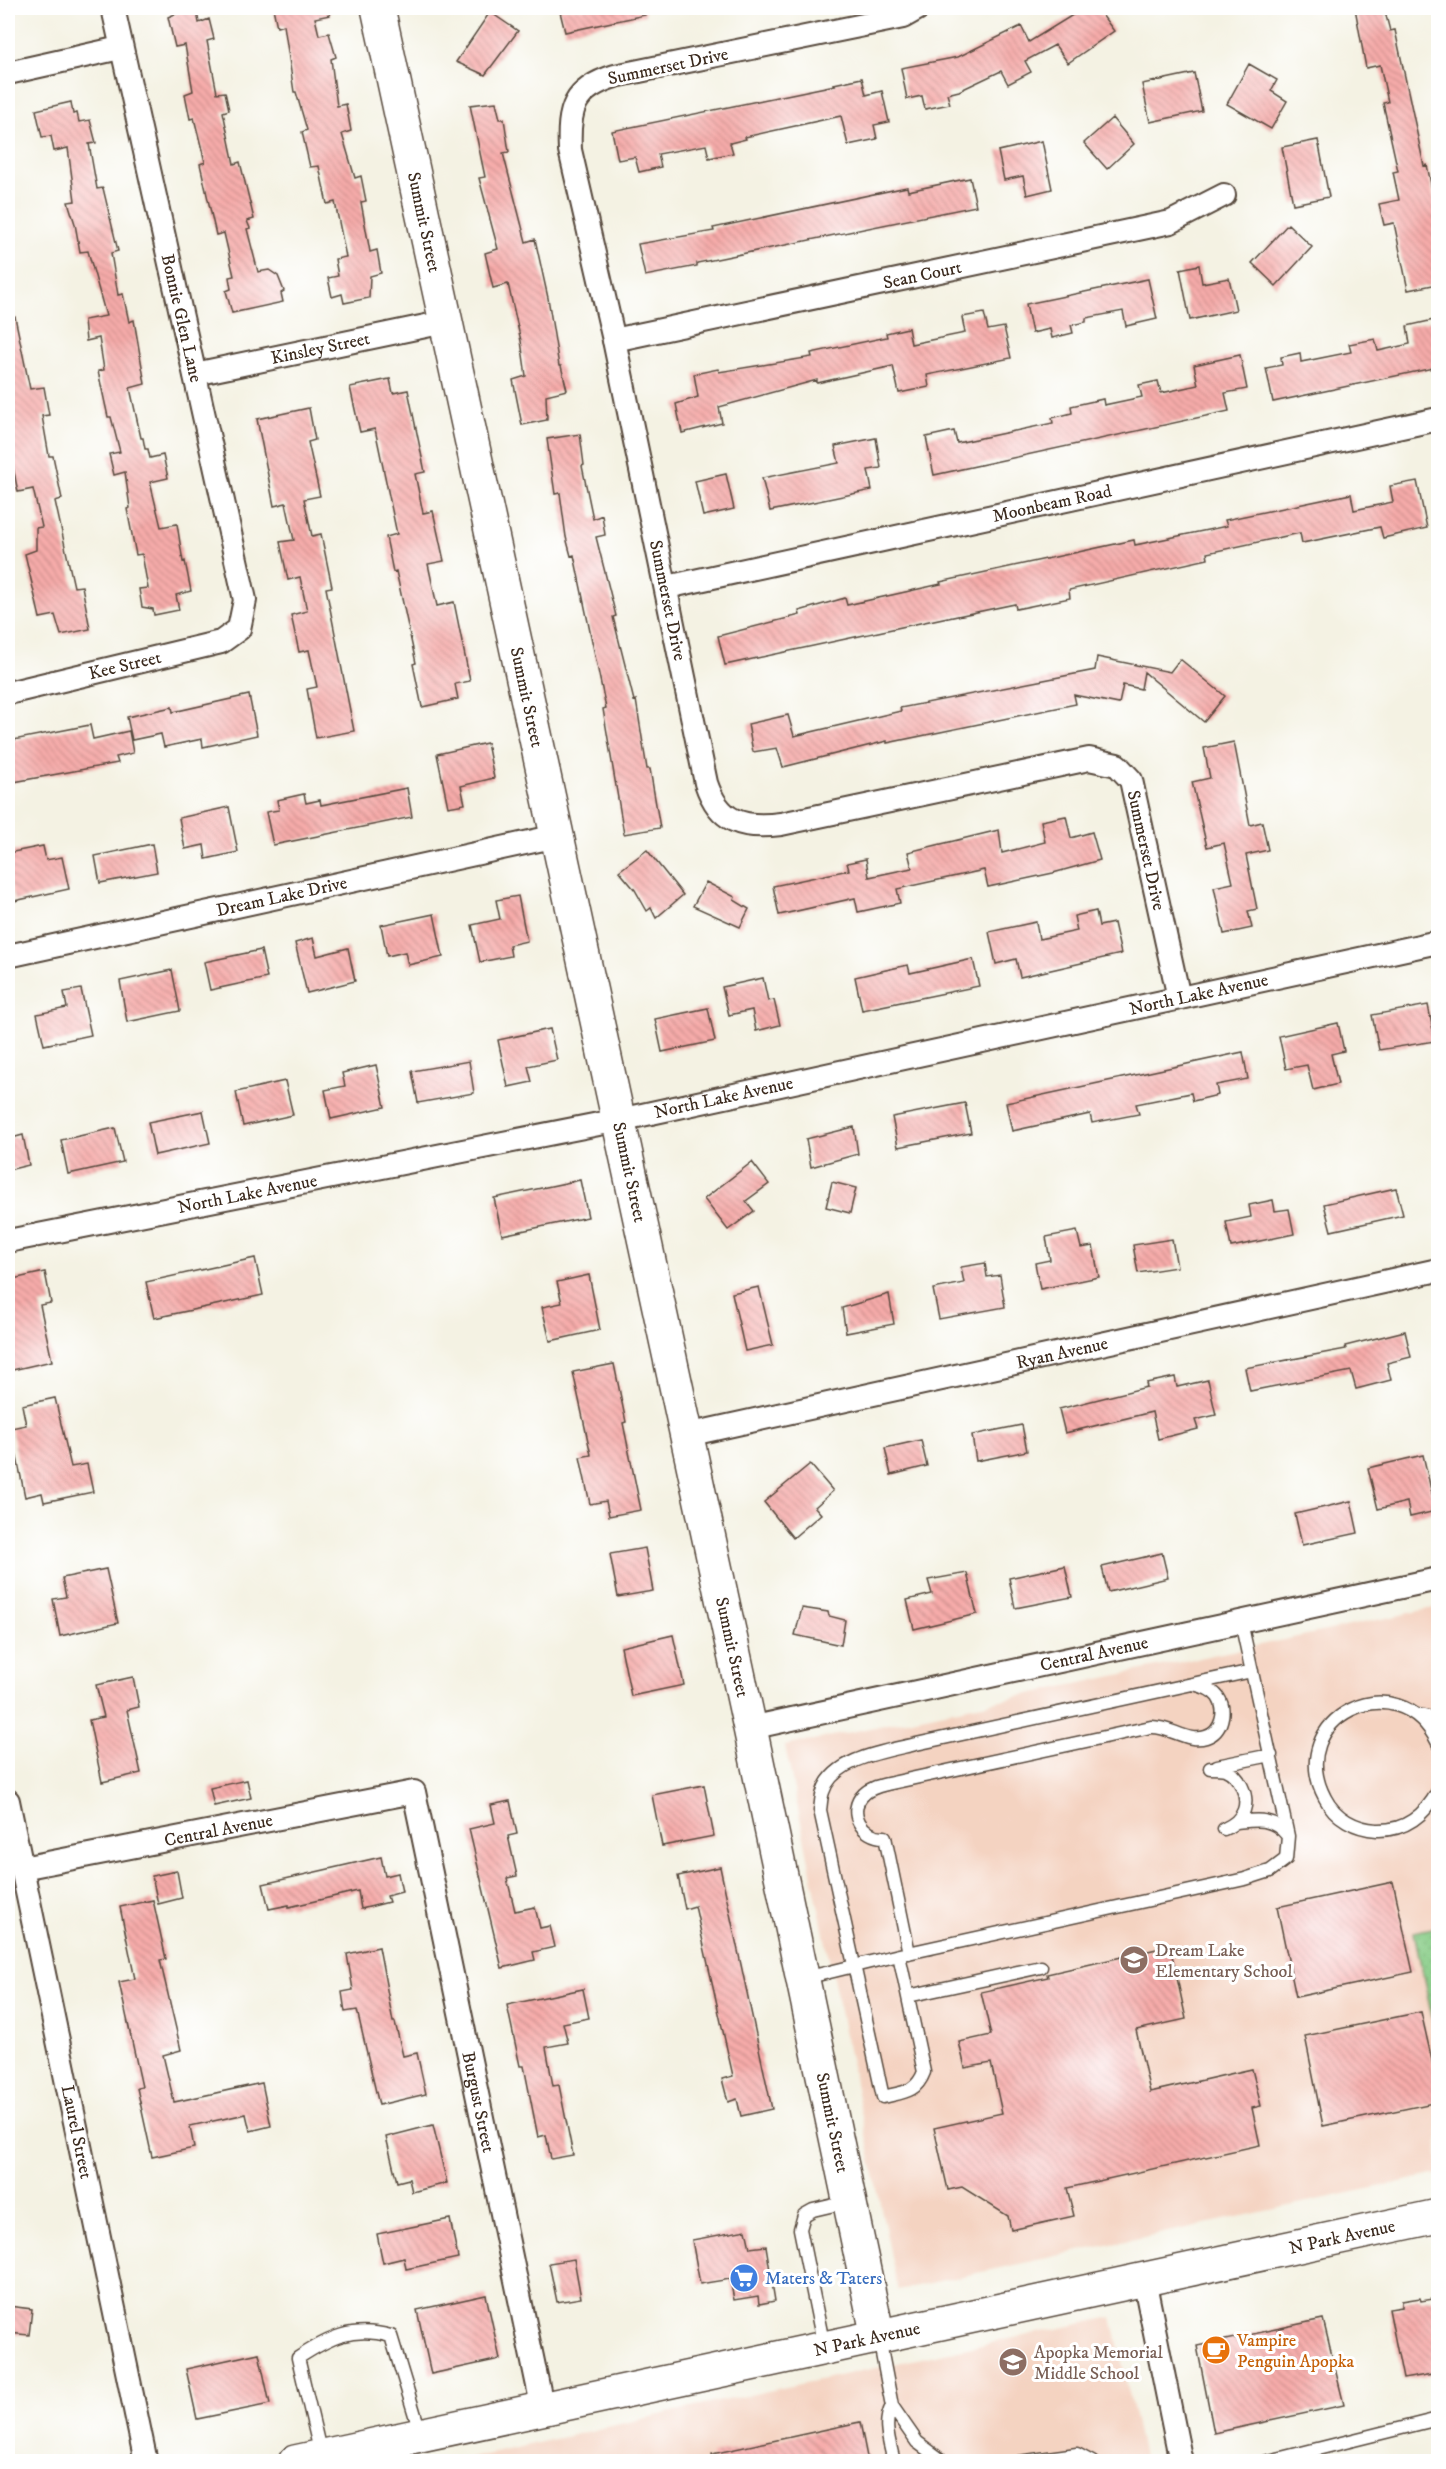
<svg xmlns="http://www.w3.org/2000/svg" width="1446" height="2469" font-family="'IM FELL DW Pica',serif">
<style>
.built{fill:#f4d3c1}
.park{fill:url(#park-dots);stroke:#617b52;stroke-width:1.5}
.building{fill:url(#building-back-hatch)}
.lines{fill:none;stroke-linecap:round;stroke-linejoin:round}
.lane-casing{stroke:#57483c;stroke-width:15}
.street-casing{stroke:#57483c;stroke-width:26}
.secondary-casing{stroke:#57483c;stroke-width:36}
.lane{stroke:#fff;stroke-width:12}
.street{stroke:#fff;stroke-width:22}
.secondary{stroke:#fff;stroke-width:33}
.labels{text-anchor:middle;stroke-width:6;stroke-linejoin:round;paint-order:stroke}
.street-label{font-size:18px;fill:#3b2a1e;stroke:#fff}
.education-label{font-size:18px;fill:#785e54;stroke:#fff;text-anchor:start}
.shop-label{font-size:18px;fill:#366cbe;stroke:#fff;text-anchor:start}
.food-label{font-size:18px;fill:#c56008;stroke:#fff;text-anchor:start}
</style>
<defs>
<pattern id="park-dots" width="8" height="8" patternUnits="userSpaceOnUse" patternTransform="scale(1.5)"><rect width="8" height="8" fill="#87cc86"/><path d="M2 2h.1M6 6h.1" fill="none" stroke="#75af73" stroke-width="1.8" stroke-linecap="round"/></pattern>
<pattern id="building-back-hatch" width="6" height="6" patternUnits="userSpaceOnUse" patternTransform="scale(1.5)"><rect width="6" height="6" fill="#f7acaa"/><path d="M-1 5l2 2M0 0l6 6M5-1l2 2" fill="none" stroke="#c98c8a"/></pattern>
</defs>
<rect width="100%" height="100%" fill="#fff"/>
<filter id="ink" filterUnits="userSpaceOnUse"><feTurbulence type="fractalNoise" baseFrequency=".0167" numOctaves="2"/><feDisplacementMap in="SourceGraphic" scale="12" xChannelSelector="R" yChannelSelector="G"/><feConvolveMatrix kernelMatrix="1 2 1 2 8 2 1 2 1" color-interpolation-filters="sRGB"/></filter>
<filter id="wash" filterUnits="userSpaceOnUse"><feTurbulence type="fractalNoise" baseFrequency=".008" numOctaves="4" result="noise"/><feDisplacementMap in="SourceGraphic" scale="24" xChannelSelector="R" yChannelSelector="G"/><feGaussianBlur stdDeviation="1.35" result="paint"/><feColorMatrix in="noise" values="0 0 0 0 0 0 0 0 0 0 0 0 0 0 0 0 0 1.4 0 .05"/><feComposite in="paint" operator="in"/></filter>
<g filter="url(#wash)">
<rect width="100%" height="100%" fill="#f4f2e3"/>
<path class="built" d="M1438,1607V2174L898,2290L785,1746Z
M1112,2317L1144,2461L455,2462L694,2407Z"/>
<path class="park" d="M1438,1927V2046L1414,1932Z"/>
<g id="blocks">
<path class="building" d="M273,8H329L330,15L315,18L319,35L329,33L336,57L331,59L337,106L346,104L351,131L342,134L355,178L361,176L366,201L361,202L370,252L377,250L381,273L370,276L369,298L344,303L342,294L332,297L328,278L338,276L335,259L346,257L335,202L327,204L319,166L310,167L302,132L307,130L296,92H294L284,25L277,27Z
M559,8H645V15L565,32Z
M1084,8H1097L1114,31L1068,63L1055,45L1025,61L1031,72L1008,84L1001,71L959,91L947,94L950,104L925,109L922,96L907,99L901,68L958,57L1021,26L1029,42Z
M1355,8H1384L1390,31L1395,30L1424,166L1427,165L1438,217V284L1408,290L1394,223L1384,225L1379,204L1399,200L1393,172L1398,171L1383,103L1388,102L1380,65L1366,68Z
M182,11L197,12L199,23L209,19L214,39L207,41L217,93L225,92L229,110L223,112L234,164L240,162L254,219L247,221L250,228L247,229L258,272L269,270L278,276L284,291L281,293L283,302L232,313L226,291L231,289L229,277L234,276L224,233L216,235L200,164L205,162L194,118L190,119L185,94L193,91L185,45L175,47L168,17Z
M490,12L518,31L485,75L456,62Z
M1249,64L1277,80L1271,91L1287,101L1271,129L1227,104Z
M1194,73L1202,111L1150,122L1142,84Z
M862,78L866,95L882,91L889,122L874,125L877,139L848,145L841,116L745,137L746,139L730,143L733,153L709,158L706,145L658,154L661,167L639,172L635,157L618,160L612,131L835,85L834,84Z
M71,102L73,114L77,113L79,122L90,120L96,143L89,144L97,189L103,188L118,251L111,253L118,295L123,294L129,322L134,320L145,384L130,388L141,438H143L145,449H148L150,458L163,455L168,478L150,482L161,527L177,524L183,562L185,561L191,591L176,595L179,610L154,615L153,609L142,607L139,589L148,588L142,554L136,555L127,509L130,508L125,472L114,475L109,454L120,452L111,417H108L98,371L104,370L99,338L86,341L84,320L106,316L88,251L80,252L75,224L68,202L75,201L68,148L54,151L51,136L42,137L36,110Z
M496,102L500,119H504L509,152L503,153L526,242L535,239L548,298L559,366H561L567,390L546,395L547,420L522,425L513,380L526,376L521,341L508,284L493,288L485,253L498,249L479,178L485,177L470,105Z
M1112,118L1134,144L1107,169L1084,143Z
M1318,140L1329,197L1293,204L1282,147Z
M1042,141L1052,189L1027,195L1023,176L1004,180L998,151Z
M970,178L976,206L697,263V266L645,276L638,244L714,231L713,228L907,187L908,191Z
M1288,224L1312,247L1276,286L1252,263Z
M1199,265L1202,283L1229,278L1236,310L1190,320L1180,269Z
M1148,279L1157,319L1126,326L1123,311L1086,318V322L1071,325L1073,333L1052,338L1050,329L1032,333L1026,304Z
M984,313L988,330L1004,327L1011,358L927,375L929,387L899,393L893,366L817,383V380L719,407L722,423L682,433L676,404L698,397L694,374L718,369L719,372L812,357L811,353L887,337L886,333L908,328L911,344L965,333L962,317Z
M15,317L30,389L44,387L49,415L42,416L49,456H53L62,499L55,501L74,587L82,586L90,629L61,635L55,615L40,618L25,554L36,550V528L42,527L33,489L18,492L8,442V412H11L8,390V318Z
M1438,319V367L1273,402L1266,368L1282,365L1281,357L1300,353L1301,362L1351,352L1349,344L1375,339L1378,351L1410,344L1407,326Z
M1240,355L1247,389L1225,393L1229,411L934,475L926,437L954,431L957,443L1053,423L1052,418L1072,413L1071,406L1103,399L1104,405L1142,397L1139,385L1158,381L1161,393L1198,385L1194,365Z
M390,379L393,393L408,390L425,472L415,474L423,513L433,511L444,561L428,564L437,606L454,602L470,681L455,684L458,699L422,707L413,664L416,663L396,571L393,572L386,537L397,534L375,429L360,432L350,387Z
M309,408L315,440L308,442L320,496L304,499L312,536L321,534L332,587L326,588L354,731L316,738L307,689L317,687L309,650L299,652L291,615L307,611L300,577L288,580L280,542L294,540L286,503L274,506L257,419Z
M580,434L584,465L582,466L593,519L602,515L605,535L596,537L616,616L613,617L634,701L636,700L647,769H650L660,828L624,834L603,709L606,708L574,555L571,556L566,537L560,493L555,494L547,439Z
M876,438L881,468L868,470L872,490L770,511L762,478L839,463L835,446Z
M726,474L734,509L703,516L695,481Z
M1417,481L1427,528L1383,538L1380,527L1302,543L1300,533L1207,553L1208,559L1069,590L1070,598L1016,609L1015,604L948,618V617L725,665L718,636L800,615L799,611L845,598L847,605L941,584L940,582L1134,540L1135,545L1227,526L1225,520L1351,494L1354,510L1393,502L1390,486Z
M1097,657L1170,672L1180,659L1225,696L1204,722L1144,672L1141,689L1123,685L1119,704L1074,695L1076,704L887,743V741L783,767L777,748L753,752L748,724L788,715L794,736L901,711L900,708L1095,670Z
M249,695L257,735L203,747L202,739L164,747L161,734L132,740L127,717L172,707L173,712Z
M90,725L93,739L129,731L133,753L116,757L118,763L8,783V741Z
M1234,742L1250,825L1262,822L1268,850L1246,855L1257,909L1248,911L1252,928L1224,934L1214,887L1233,883L1224,843L1207,847L1192,782L1210,778L1204,748Z
M487,743L494,778L461,786L465,804L448,807L437,754Z
M407,788L412,817L273,845L266,812L279,810L277,800L304,794L306,803L320,800L321,805Z
M229,807L238,852L206,859L204,845L185,849L179,818Z
M1066,816L1071,838L1092,832L1100,860L1053,873L988,887L984,870L897,889L900,903L858,912L855,898L779,915L773,886L849,870L847,863L866,859L869,877L912,868L908,852L999,830L1002,853L1045,842L1041,821Z
M152,844L157,872L100,883L95,856Z
M43,846L46,860L62,857L69,889L14,901L8,871V853Z
M647,850L683,895L656,918L651,908L647,911L635,890L619,871Z
M706,882L735,897L734,900L749,909L740,927L693,906Z
M518,896L527,941L509,945L511,956L480,962L472,925L500,919L496,900Z
M1096,911L1099,926L1114,923L1121,954L1020,977L1016,959L996,964L989,932L1036,922L1039,939L1077,931L1074,916Z
M434,914L443,957L408,965L405,952L387,956L381,925Z
M313,938L317,956L348,948L355,981L307,993L295,943Z
M261,950L267,978L210,990L204,962Z
M973,959L979,986L862,1010L855,977L908,965L910,973Z
M172,970L180,1011L127,1022L120,981Z
M763,978L768,1001L774,1000L780,1025L756,1031L752,1010L729,1015L722,987Z
M81,989L91,1035L44,1045L37,1014L67,1008L64,992Z
M1428,1005L1435,1041L1379,1050L1372,1015Z
M708,1008L715,1041L662,1052L655,1019Z
M1338,1023L1344,1051L1331,1054L1338,1084L1313,1090L1307,1065L1286,1069L1279,1036Z
M550,1029L557,1060L528,1066L532,1082L508,1087L498,1040Z
M1243,1052L1248,1079L1216,1085L1218,1095L1193,1101L1191,1093L1136,1104L1139,1114L1092,1123L1090,1114L1012,1131L1006,1103Z
M469,1061L474,1093L418,1103L412,1071Z
M376,1065L385,1107L331,1119L325,1090L345,1086L342,1073Z
M285,1081L293,1115L243,1126L236,1092Z
M965,1103L971,1133L898,1147L892,1117Z
M203,1111L210,1143L155,1155L148,1122Z
M854,1127L858,1154L811,1167L806,1139Z
M115,1128L123,1162L68,1174L61,1140Z
M23,1135L29,1165L8,1170V1139Z
M752,1162L769,1184L746,1201L754,1211L728,1230L704,1199Z
M580,1180L588,1217L502,1235L494,1198Z
M832,1182L856,1188L850,1213L826,1207Z
M1396,1188L1403,1215L1331,1231L1324,1204Z
M1273,1200L1275,1211L1289,1209L1294,1234L1231,1247L1226,1222L1251,1217L1249,1205Z
M1077,1231L1081,1248L1093,1246L1099,1277L1040,1289L1035,1263L1050,1260L1046,1237Z
M1172,1239L1177,1267L1138,1273L1133,1245Z
M255,1258L263,1295L154,1318L146,1282Z
M985,1263L987,1277L1000,1275L1005,1307L939,1319L933,1289L964,1283L961,1267Z
M45,1272L51,1303L40,1305L52,1361L8,1371V1280Z
M589,1275L600,1330L550,1341L542,1307L562,1303L557,1282Z
M759,1287L773,1345L745,1351L732,1293Z
M889,1294L894,1324L846,1333L842,1308Z
M1405,1331L1411,1357L1387,1363L1391,1380L1356,1389L1351,1371L1250,1391L1245,1368L1346,1349L1345,1346Z
M614,1364L626,1422L623,1423L641,1510L609,1516L606,1501L590,1504L580,1457L591,1455L573,1372Z
M1175,1377L1177,1387L1208,1380L1216,1415L1195,1420L1198,1429L1158,1439L1152,1412L1065,1433L1059,1409L1147,1387L1146,1383Z
M55,1398L71,1467L87,1464L93,1492L44,1502L42,1493L25,1497L11,1428L26,1425L22,1405Z
M1022,1425L1027,1451L976,1461L972,1435Z
M921,1440L927,1466L891,1475L885,1448Z
M1423,1455L1436,1511L1410,1517L1407,1502L1378,1509L1368,1468Z
M810,1464L833,1491L815,1507L821,1514L793,1538L764,1502Z
M1351,1501L1358,1533L1302,1545L1295,1514Z
M645,1548L653,1591L618,1597L610,1554Z
M1162,1553L1168,1578L1108,1592L1102,1567Z
M1065,1566L1072,1597L1015,1608L1009,1578Z
M106,1569L118,1623L60,1636L53,1599L66,1597L62,1578Z
M967,1573L977,1614L914,1629L907,1600L932,1594L928,1580Z
M802,1608L828,1612L829,1616L845,1620L841,1645L795,1635Z
M673,1635L684,1685L631,1696L621,1647Z
M133,1677L139,1707L127,1710L141,1773L102,1782L89,1720L104,1717L96,1685Z
M247,1780L251,1798L214,1806L210,1788Z
M704,1785L714,1836L662,1846L652,1795Z
M510,1801L517,1834L508,1836L517,1876L507,1878L515,1911L535,1907L540,1928L550,1926L555,1947L533,1952L535,1960L502,1968L469,1829L495,1823L491,1805Z
M381,1857L385,1876L398,1873L402,1892L387,1896L389,1902L361,1909L358,1891L289,1907V1905L269,1909L263,1884Z
M720,1867L772,2109L741,2116L737,2099L728,2102L722,2079L733,2076L695,1906L685,1909L678,1876Z
M177,1871L182,1898L158,1904L152,1876Z
M1393,1882L1413,1972L1296,1997L1277,1907Z
M153,1900L166,1959L160,1960L181,2050L163,2055L174,2102L262,2083L271,2126L250,2131L246,2114L190,2126L194,2148L152,2157L137,2088L142,2087L119,1982L135,1979L120,1907Z
M1170,1946L1186,2019L1136,2030L1150,2092L1252,2069L1261,2106L1252,2108L1260,2145L1067,2188L1074,2216L1011,2230L1008,2216L962,2187L948,2190L934,2128L1002,2113L991,2063L965,2068L959,2042L991,2035L981,1992L1048,1977L1047,1974Z
M379,1947L393,2022H395L403,2056L417,2053L426,2094L379,2105L357,2010L345,2012L342,1992L353,1990L347,1954Z
M583,1989L589,2018L563,2023L568,2043L546,2047L553,2086L559,2085L573,2155L551,2159L546,2135L538,2137L524,2066H520L507,2005Z
M1421,2012L1438,2087V2102L1323,2126L1305,2036Z
M433,2125L447,2183L412,2192L409,2179L397,2182L386,2137Z
M450,2219L458,2258L406,2269L404,2258L383,2263L377,2234Z
M746,2230L750,2248L766,2246L775,2301L759,2304L758,2296L734,2300L730,2279L700,2284L692,2240Z
M574,2259L581,2298L557,2302L549,2263Z
M486,2295L500,2359L431,2374L417,2310Z
M1420,2298L1421,2301L1433,2299L1438,2325V2373L1403,2379L1389,2309L1402,2307V2301Z
M8,2306L32,2309L29,2335L8,2333Z
M1323,2319L1344,2405L1214,2433L1197,2346Z
M259,2353L270,2404L197,2419L186,2369Z
M860,2422L868,2462H713L712,2454Z"/>
</g>
</g>
<g filter="url(#ink)">
<use href="#blocks" fill-opacity="0" stroke="#57483c" stroke-width="1.5"/>
<g class="lines">
<g class="lane-casing">
<path id="lane" d="M1418,1715L1438,1719
M1438,1743C1398,1660 1283,1719 1325,1798C1335,1818 1356,1829 1377,1830C1405,1831 1425,1815 1438,1791
M1217,1766L1271,1755
M1210,1768C1214,1768 1221,1768 1225,1769C1239,1775 1249,1795 1244,1810C1241,1819 1233,1825 1224,1829
M1237,1822C1257,1820 1273,1817 1287,1835
M909,1953L885,1837C862,1838 846,1811 864,1794C870,1788 879,1786 887,1784L1151,1727C1170,1726 1187,1743 1206,1737C1222,1732 1227,1710 1218,1697C1212,1689 1202,1686 1193,1684
M899,1955L924,2072C916,2093 903,2092 883,2097L820,1810C821,1804 821,1797 823,1792C833,1758 887,1751 916,1744L1252,1671
M805,1978L899,1955L1245,1879L1270,1871L1286,1859L1288,1836L1241,1622
M908,1996L1041,1967
M879,2338L892,2406L917,2442L944,2462
M824,2347L800,2229L804,2215L813,2210L847,2202
M892,2406C882,2424 890,2443 894,2462
M321,2455L298,2358C330,2337 352,2326 391,2336L421,2435
M1019,2462L1077,2454L1092,2462
M1265,2462L1438,2419"/>
</g>
<g class="street-casing">
<g id="street">
<path id="s1" d="M919,8L903,17L615,76C573,89 568,109 570,150L614,340L706,783C719,822 742,829 781,824L1089,759L1117,765L1131,780L1179,998"/>
<path d="M8,73L120,48"/>
<path id="s2" d="M614,340L1171,222L1224,195"/>
<path id="s3" d="M195,374L445,322"/>
<path id="s4" d="M667,587L1438,419"/>
<path id="s5" d="M8,693L221,642L239,629L245,600L113,8"/>
<path id="s6" d="M8,956L557,836"/>
<path id="s7" d="M8,1241L619,1120L1438,942"/>
<path id="s8" d="M687,1435L1438,1270"/>
<path id="s9" d="M750,1728L1438,1579"/>
<path id="s10" d="M8,1801L146,2462"/>
<path id="s11" d="M22,1868L414,1792L543,2410"/>
<path d="M1144,2279L1181,2462"/>
</g>
</g>
<g class="secondary-casing">
<g id="secondary">
<path id="s12" d="M378,8L750,1728L878,2337"/>
<path id="s13" d="M295,2462L1438,2216"/>
</g>
</g>
<use href="#lane" class="lane"/>
<use href="#street" class="street"/>
<use href="#secondary" class="secondary"/>
</g>
</g>
<defs>
<g id="school-disc" transform="scale(1.5)"><circle r="9.5" fill="#8d6e63" stroke="#fff"/><path d="M0-5L7-2L0 1L-7-2ZM-4 1L0 2.5L4 1V4Q0 6-4 4Z" fill="#fff"/></g>
<g id="supermarket-disc" transform="scale(1.5)"><circle r="9.5" fill="#3f7fe0" stroke="#fff"/><path d="M-6-5.5h2.5l.6 2H6L4.5 2H-2.5L-4.4-4H-6ZM-1.5 3.2a1.3 1.3 0 1 0 .1 0ZM3 3.2a1.3 1.3 0 1 0 .1 0Z" fill="#fff"/></g>
<g id="cafe-disc" transform="scale(1.5)"><circle r="9.5" fill="#e8710a" stroke="#fff"/><path d="M-5.5-4.5H6V0H3Q3 3.5 0 3.5H-2.5Q-5.5 3.5-5.5 0ZM3-3.2v2h1.7v-2ZM-6 4.5H4V6H-6Z" fill="#fff"/></g>
</defs>
<g fill-rule="evenodd">
<use href="#school-disc" x="1134" y="1960"/>
<use href="#supermarket-disc" x="744" y="2278"/>
<use href="#cafe-disc" x="1216" y="2350"/>
<use href="#school-disc" x="1013" y="2362"/>
</g>
<g class="labels">
<g class="street-label">
<text transform="translate(668 66) rotate(-12)" y="6">Summerset Drive</text>
<text dy="6" stroke="none"><textPath href="#s12" startOffset="219">Summit Street</textPath></text>
<text dy="6" stroke="none"><textPath href="#s2" startOffset="315">Sean Court</textPath></text>
<text transform="translate(182 318) rotate(77)" y="6">Bonnie Glen Lane</text>
<text dy="6" stroke="none"><textPath href="#s3" startOffset="128">Kinsley Street</textPath></text>
<text dy="6" stroke="none"><textPath href="#s4" startOffset="394">Moonbeam Road</textPath></text>
<text dy="6" stroke="none"><textPath href="#s1" startOffset="870">Summerset Drive</textPath></text>
<text dy="6" stroke="none"><textPath href="#s5" startOffset="120">Kee Street</textPath></text>
<text dy="6" stroke="none"><textPath href="#s12" startOffset="705">Summit Street</textPath></text>
<text dy="6" stroke="none"><textPath href="#s1" startOffset="1588">Summerset Drive</textPath></text>
<text dy="6" stroke="none"><textPath href="#s6" startOffset="280">Dream Lake Drive</textPath></text>
<text dy="6" stroke="none"><textPath href="#s7" startOffset="1216">North Lake Avenue</textPath></text>
<text dy="6" stroke="none"><textPath href="#s7" startOffset="730">North Lake Avenue</textPath></text>
<text dy="6" stroke="none"><textPath href="#s12" startOffset="1191">Summit Street</textPath></text>
<text dy="6" stroke="none"><textPath href="#s7" startOffset="244">North Lake Avenue</textPath></text>
<text dy="6" stroke="none"><textPath href="#s8" startOffset="384">Ryan Avenue</textPath></text>
<text dy="6" stroke="none"><textPath href="#s12" startOffset="1677">Summit Street</textPath></text>
<text dy="6" stroke="none"><textPath href="#s9" startOffset="352">Central Avenue</textPath></text>
<text dy="6" stroke="none"><textPath href="#s11" startOffset="200">Central Avenue</textPath></text>
<text dy="6" stroke="none"><textPath href="#s11" startOffset="716">Burgust Street</textPath></text>
<text dy="6" stroke="none"><textPath href="#s12" startOffset="2163">Summit Street</textPath></text>
<text dy="6" stroke="none"><textPath href="#s10" startOffset="338">Laurel Street</textPath></text>
<text dy="6" stroke="none"><textPath href="#s13" startOffset="1071">N Park Avenue</textPath></text>
<text dy="6" stroke="none"><textPath href="#s13" startOffset="585">N Park Avenue</textPath></text>
</g>
<g class="education-label">
<text x="1155" y="1956">Dream Lake<tspan x="1155" dy="21">Elementary School</tspan></text>
<text x="1034" y="2358">Apopka Memorial<tspan x="1034" dy="21">Middle School</tspan></text>
</g>
<g class="shop-label">
<text x="765" y="2284">Maters &amp; Taters</text>
</g>
<g class="food-label">
<text x="1237" y="2346">Vampire<tspan x="1237" dy="21">Penguin Apopka</tspan></text>
</g>
</g>
<rect width="1446" height="2469" fill="none" stroke="#fff" stroke-width="30"/>
</svg>
